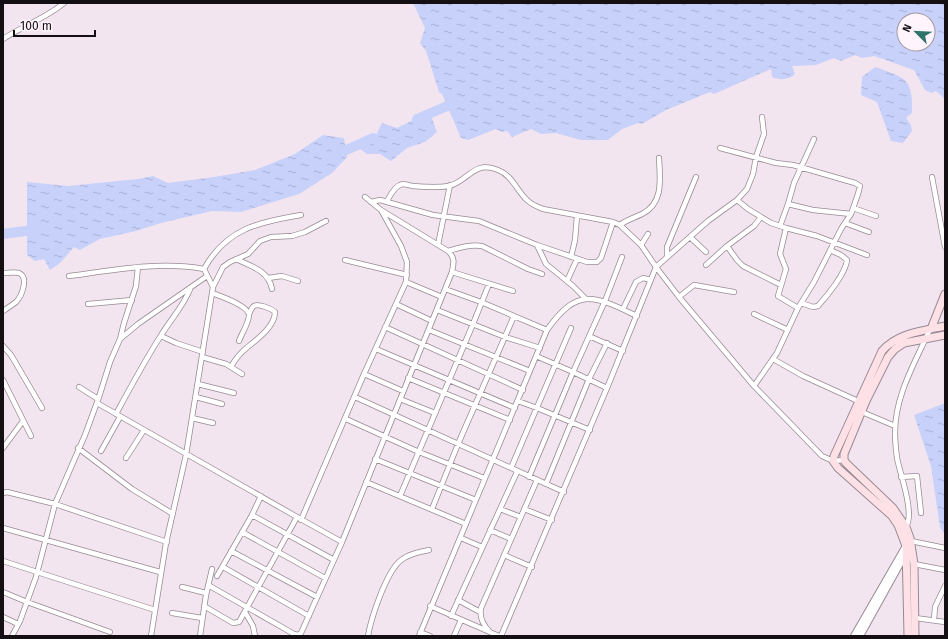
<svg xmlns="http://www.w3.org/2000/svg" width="948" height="639" font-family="'Fira Sans',sans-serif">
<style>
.water{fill:url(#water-ripples);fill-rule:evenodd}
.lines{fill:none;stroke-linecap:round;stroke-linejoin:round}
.river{stroke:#c7d1fa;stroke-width:10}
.minor-casing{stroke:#978a93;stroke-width:6}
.tertiary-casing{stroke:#978a93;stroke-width:8}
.secondary-casing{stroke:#978a93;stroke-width:9}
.minor{stroke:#fff;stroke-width:4.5}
.tertiary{stroke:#fff;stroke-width:6}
.secondary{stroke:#fde1e7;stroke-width:7}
</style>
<defs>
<pattern id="water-ripples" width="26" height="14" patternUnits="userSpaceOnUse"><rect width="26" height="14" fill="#c7d1fa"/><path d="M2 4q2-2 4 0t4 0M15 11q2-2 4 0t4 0" fill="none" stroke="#aab2d5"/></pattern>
</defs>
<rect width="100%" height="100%" fill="#f3e5f0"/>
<path class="water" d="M413,3H945V99L936,91L931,93L925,90L914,70L874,56L862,58L855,55L841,61L834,58L816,65L792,66L795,73L793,76C785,80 780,80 772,77L771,69L714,94L710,92L666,110L642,124L638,123L622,129L608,140H581L556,133L541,134L531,129L512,137L507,131L502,132L496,129L468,140L461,138L442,94L439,92L426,51L420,43L425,28ZM904,20H928V44H904Z
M875,67C906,78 913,78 912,113L906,118L911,125L912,131L903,143L891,141L877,102L861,95L862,77Z
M430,113L437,132L425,142L407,148L391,161L380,154H367L359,148L365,137L376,135L382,123L397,128L415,119L420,114Z
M323,135L344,138L347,157L332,173L299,194L241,212L212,211L161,223L136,231L100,239L80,250L74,247L60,263L50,270L44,259L35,261L27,255V182L68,186L138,179L153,176L168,183L214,177L255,170L295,154Z
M945,403V535L940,527L931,466L914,415Z"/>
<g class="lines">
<path class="river" d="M417,119L459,101
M333,156L373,138
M3,234L40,229"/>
<g class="minor-casing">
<path id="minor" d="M3,39C23,26 46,18 64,3
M720,148L776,163L793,165L855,183L860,186L858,194L851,214L841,229L814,282L798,308L777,353L754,386
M932,177L945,247
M737,200L748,209L771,223L786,228L817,236L867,255
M387,201C390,196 394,187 400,185C403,183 408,185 412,186C424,187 437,188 449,186C469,181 473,160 498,170C512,175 517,191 527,200C532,205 538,207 543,209L613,222L620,225L641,245L656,267L679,297L754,386L822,456L833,461L844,460
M371,202L380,200L433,215L479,221L537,245L587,262H597L601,258L613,222
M788,204L813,210L851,214
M853,208L876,216
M845,223L869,232
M620,225C626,220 634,218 642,214C664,203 660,179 659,158
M780,226L788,204L794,183L814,139
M786,228L780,254L786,269L778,296L798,308
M690,237L706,252
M438,245L450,185
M537,245L546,264L573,286L586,299
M641,245L648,234
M727,246L737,260L743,266L781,285
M448,251C459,248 470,244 482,246L528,269L542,274
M667,256V247L696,177
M571,257L575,240L577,216
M236,259C251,266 269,271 272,289
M345,260L407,275
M706,265L727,246L754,226L761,217
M204,269C226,229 258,222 301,215
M452,272L513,291
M3,273C8,273 15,272 19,273C29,277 22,296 16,302C12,305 8,308 3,311
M69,276C114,270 159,261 204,269
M268,278L282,276L298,281
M567,281L577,259
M406,282L442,297
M213,287L223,267L230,262L248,254L260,241L271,237L292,236L305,232L326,221
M445,289L481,302L547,330
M212,293C220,296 250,306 249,316C248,324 242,333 239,341
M679,297L694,285L734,292
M801,303L813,307L818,306C827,296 846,273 847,260L841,255L830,250
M88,304L132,300
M396,304L432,321
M623,309L636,282L643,278L651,280
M437,310L505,337L540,348
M754,314L788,330
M385,327L523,390
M429,330L530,371
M161,336L176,343L203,352
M589,336L623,351
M120,339L124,323L136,286L138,267
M3,346L11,355L42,408
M376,349L515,408
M536,356L573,372L607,388
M202,357L226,364L242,374
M773,359L803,376L858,401
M231,367C234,361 238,356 243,351C253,342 275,328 275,312C272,309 258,303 254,306C252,307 250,312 249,314
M364,374L403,391
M408,378L510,420
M3,380L31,436
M198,384L234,393
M79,387L98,399
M196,397L222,404
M355,397L564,492
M400,399L435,413
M518,401L537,408L590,430
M97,403L297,517L342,542C378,452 416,362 452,272C454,263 455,257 448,251L381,210L365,197
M862,412L895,426
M116,414C130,388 144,362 160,337C170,320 184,306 191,287
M192,418L213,423
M346,419L419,452L484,478
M3,448L23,421
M78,448L132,489L173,514
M101,451L120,417
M126,458L144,430
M375,459L476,500
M511,468L571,328
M529,477L573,372L605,301L622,257
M901,477L917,476L921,513
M366,482L466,524
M546,484L589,379L607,343
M3,493L7,492L55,504L167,542
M261,496L252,515L334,560
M400,496L473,324L489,284
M432,509L458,444L514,316
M500,509L521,517
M524,509L552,520
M301,520L364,374L406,282L407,262L401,246L381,210
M906,527C915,513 900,474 897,458C896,450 895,441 895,433C895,395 915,363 930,329
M3,528L160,572
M490,530L511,539
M242,532L325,578
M461,538L482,547
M911,541L945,548
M231,551L317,597
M504,555L532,567
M3,561L155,610
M914,564L945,570
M223,567L309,616
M217,576L252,515
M208,585L294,634L298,635L301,633L342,542
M182,587L206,593
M3,592L27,602L110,632
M458,600L480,612
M204,606L233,623L239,622L297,517
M430,606L499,636
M245,612L253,626L255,636
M172,613L202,618
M451,616L517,472
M3,617L18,624
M915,618L945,622
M934,620L935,607L945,586
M420,632L430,636
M490,632C483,625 479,618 481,608L537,480
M12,636L20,621L36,577L55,504L85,435L99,397L110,362L120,339L138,324L207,276
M151,636L166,543L186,455L213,287L204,269
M200,636L206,595L212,569
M368,636C371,618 386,573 400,561C408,554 419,552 429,550
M419,636L547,330C578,286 595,296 637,316
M454,636L461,620
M501,636L607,388L656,267L708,221L737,200L747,189L753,174L756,157L764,134L762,117"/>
</g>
<g class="tertiary-casing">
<path id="tertiary" d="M854,636L907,544
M860,636L906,553"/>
</g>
<g class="secondary-casing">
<path id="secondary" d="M931,329L945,294
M908,636L906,546L898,525L892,516L838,468L833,461L834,456L882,351C898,333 922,331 945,326
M915,636L914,564L910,538L906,527L893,508L846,463L844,460V454L866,401L888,357L895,349L904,343L945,335"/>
</g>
<use href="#minor" class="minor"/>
<use href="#tertiary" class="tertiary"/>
<use href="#secondary" class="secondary"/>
</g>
<rect width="948" height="639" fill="none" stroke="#130f12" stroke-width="8"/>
<g transform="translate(916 32) rotate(294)"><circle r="19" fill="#fff4fc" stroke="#a1989e"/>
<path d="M0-3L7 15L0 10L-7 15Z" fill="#2d736a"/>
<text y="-6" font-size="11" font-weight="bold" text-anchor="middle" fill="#130f12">N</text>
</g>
<path d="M14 30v6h81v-6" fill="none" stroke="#130f12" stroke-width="2"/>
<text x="20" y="30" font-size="12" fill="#130f12" stroke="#fff4fc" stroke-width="3" paint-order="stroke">100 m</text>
</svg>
